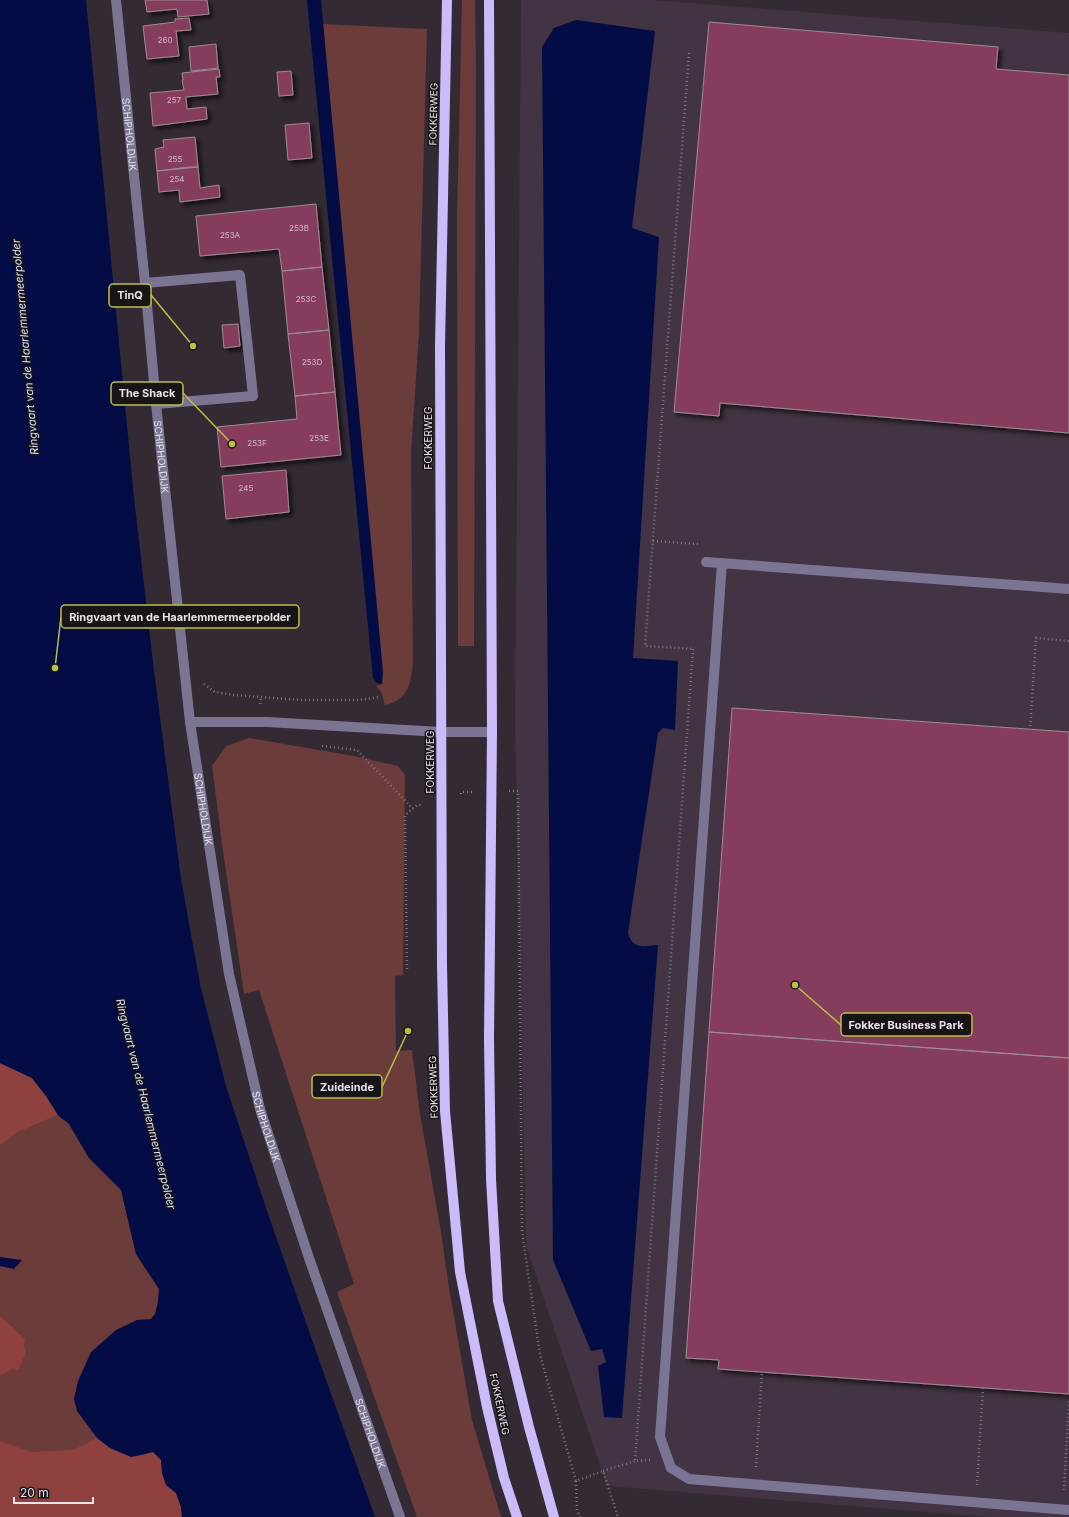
<svg xmlns="http://www.w3.org/2000/svg" width="1069" height="1517" font-family="Inter,sans-serif">
<style>
.built{fill:#423442}
.green{fill:#6b3c39}
.forest{fill:#8f413f}
.water{fill:#040c45}
.building{fill:#863d5d;stroke:#9d8c92;filter:url(#shadow)}
.lines{fill:none;stroke-linecap:round;stroke-linejoin:round}
.path{stroke:#7f777f;stroke-width:2.5;stroke-dasharray:1 3;stroke-linecap:butt}
.minor{stroke:#7c7493;stroke-width:10}
.major{stroke:#cbbbfb;stroke-width:10}
.labels{text-anchor:middle;stroke-width:3;stroke-linejoin:round;paint-order:stroke}
.number-label{font-size:8px;fill:#d0b9c6}
.street-label{font-size:10px;fill:#e9e2e9;stroke:#181418}
.water-label{font-size:11px;font-style:italic;fill:#dce4f7;stroke:#181418}
.leader{fill:none;stroke:#bbc044;stroke-width:1.5}
.callout-dot{fill:#bbc044;stroke:#181418;stroke-width:1.5}
.callout{fill:#181418;stroke:#bbc044;stroke-width:1.5}
.callout-label{font-size:11px;text-anchor:middle;font-weight:bold;fill:#e9e2e9}
</style>
<defs>
<filter id="shadow"><feDropShadow dx="3.5" dy="3.5" stdDeviation="2" flood-color="#0009"/></filter>
</defs>
<rect width="100%" height="100%" fill="#332a33"/>
<path class="built" d="M521,0H652L1069,33V1517H988L607,1486L526,1246L515,724Z"/>
<path class="green" d="M462,0H475L476,67L474,646H458L457,217Z
M323,24L427,29L419,332L411,454L413,662C411,683 409,700 385,705L381,692L376,686L382,684Z
M249,738L354,756L398,766L405,775L403,975L395,976L396,1051L412,1050L420,1114L441,1232L449,1288L472,1420L501,1517H417L337,1292L354,1284L259,990L244,994L223,851L212,766L226,746Z
M0,1083L36,1124L58,1115L69,1124L89,1158L121,1190L136,1254L159,1289L158,1302L155,1314L151,1319L138,1321L181,1517H0Z"/>
<path class="forest" d="M0,1063L32,1078L46,1096L58,1115L18,1132L0,1145Z
M0,1316L25,1339L24,1346L26,1353L18,1370L12,1369L0,1375Z
M97,1438L110,1448L141,1455L153,1451L161,1460L162,1473L166,1485L176,1493L181,1507L182,1517H0V1441L31,1452L73,1450Z"/>
<path class="water" d="M0,0H86L134,498L154,671L181,879L200,984L226,1086L267,1211L324,1374L375,1517H182L181,1507L176,1493L166,1485L162,1473L161,1460L153,1452L141,1455L131,1457L110,1448L97,1438L77,1411L74,1399L78,1381L91,1352L116,1330L137,1320L151,1319L155,1314L158,1302L159,1289L136,1254L121,1190L89,1158L69,1124L58,1115L46,1096L32,1078L0,1063Z
M307,0H321L383,672L382,684L377,683L373,678Z
M576,20L655,31L632,228L659,237L633,658L678,661L675,730L663,728L658,733L628,933C633,950 643,946 658,945L622,1418L604,1417L598,1366L606,1362L602,1349L591,1351L553,1260L542,47L554,28Z
M0,1257L22,1260L14,1269L0,1266Z"/>
<path class="building" d="M145,0H207L209,14L178,17L177,9L147,12Z
M189,18L191,30L176,31L179,56L147,59L143,26L175,22V19Z
M709,22L998,47L996,69L1069,75V433L720,403L719,416L674,412Z
M216,44L218,68L191,71L189,47Z
M219,69L220,77H216L218,94L186,97L187,109L206,107L207,119L153,126L150,93L184,90L182,80H183L182,73Z
M291,71L293,95L279,96L277,72Z
M309,123L312,158L288,160L285,125Z
M195,137L198,167L157,171L155,149L164,147L163,140Z
M189,167H198L200,188L219,185L220,197L180,202L179,190L159,192L157,171Z
M316,204L322,267L282,271L279,249L200,256L196,216Z
M322,267L329,330L288,334L282,271Z
M238,324L240,346L224,348L222,325Z
M329,330L335,392L295,396L288,334Z
M335,392L341,455L221,467L217,427L297,419L295,396Z
M286,470L289,512L226,519L222,476Z
M732,708L1069,732V1058L709,1032Z
M709,1032L1069,1058V1394L718,1369L719,1360L686,1358Z"/>
<g class="lines">
<path class="path" d="M689,53L645,646L694,649
M653,541L698,544
M204,684L215,692L234,695L301,700H360L378,697
M260,704L261,697
M1030,730L1036,638L1069,641
M322,746L357,750L413,809
M509,791H518L522,1231L540,1355L576,1481L603,1471L618,1517
M461,794V792H472
M407,969L405,815L417,805H423
M650,1460L635,1461L693,649
M756,1467L762,1372
M603,1471L635,1461
M576,1481L577,1510L580,1517
M977,1485L983,1388
M1064,1490L1069,1401"/>
<g class="minor">
<path id="s1" d="M116,0L145,283L156,404L190,722L229,974L260,1109L309,1258L400,1517"/>
<path d="M145,283L240,275L253,396L156,404"/>
<path d="M706,562L1069,589"/>
<path d="M722,563L660,1437L671,1468L689,1479L1069,1510"/>
<path d="M190,722H267L441,732H492"/>
</g>
<path class="major" d="M447,0L440,346L442,965L445,1111L460,1272L487,1407L504,1478L517,1517
M489,0L492,732L489,1039L491,1179L498,1301L529,1427L554,1517"/>
</g>
<g class="labels">
<g class="number-label">
<text x="165" y="43">260</text>
<text x="174" y="103">257</text>
<text x="175" y="162">255</text>
<text x="177" y="182">254</text>
<text x="299" y="231">253B</text>
<text x="230" y="238">253A</text>
<text x="306" y="302">253C</text>
<text x="312" y="365">253D</text>
<text x="319" y="441">253E</text>
<text x="257" y="446">253F</text>
<text x="246" y="491">245</text>
</g>
<g class="street-label">
<text transform="translate(433 114) rotate(-89)" y="4">FOKKERWEG</text>
<text dy="4" stroke="none"><textPath href="#s1" startOffset="135">SCHIPHOLDIJK</textPath></text>
<text transform="translate(428 438) rotate(-90)" y="4">FOKKERWEG</text>
<text dy="4" stroke="none"><textPath href="#s1" startOffset="459">SCHIPHOLDIJK</textPath></text>
<text transform="translate(430 762) rotate(-90)" y="4">FOKKERWEG</text>
<text dy="4" stroke="none"><textPath href="#s1" startOffset="814">SCHIPHOLDIJK</textPath></text>
<text transform="translate(433 1087) rotate(-92)" y="4">FOKKERWEG</text>
<text dy="4" stroke="none"><textPath href="#s1" startOffset="1138">SCHIPHOLDIJK</textPath></text>
<text transform="translate(500 1404) rotate(78)" y="4">FOKKERWEG</text>
<text dy="4" stroke="none"><textPath href="#s1" startOffset="1462">SCHIPHOLDIJK</textPath></text>
</g>
<g class="water-label">
<text transform="translate(25 347) rotate(-95)" y="4">Ringvaart van de Haarlemmermeerpolder</text>
<text transform="translate(146 1104) rotate(76)" y="4">Ringvaart van de Haarlemmermeerpolder</text>
</g>
</g>
<path class="leader" d="M193 346L151 295M232 444L183 393M55 668L61 617M795 985L841 1025M408 1031L382 1087"/>
<g class="callout-dot">
<circle cx="193" cy="346" r="4"/>
<circle cx="232" cy="444" r="4"/>
<circle cx="55" cy="668" r="4"/>
<circle cx="795" cy="985" r="4"/>
<circle cx="408" cy="1031" r="4"/>
</g>
<g class="callout">
<rect x="109" y="284" width="42" height="23" rx="4"/>
<rect x="111" y="382" width="72" height="23" rx="4"/>
<rect x="61" y="605" width="238" height="23" rx="4"/>
<rect x="841" y="1013" width="131" height="23" rx="4"/>
<rect x="312" y="1075" width="70" height="23" rx="4"/>
</g>
<g class="callout-label">
<text x="130" y="299">TinQ</text>
<text x="147" y="397">The Shack</text>
<text x="180" y="621">Ringvaart van de Haarlemmermeerpolder</text>
<text x="906" y="1029">Fokker Business Park</text>
<text x="347" y="1091">Zuideinde</text>
</g>
<path d="M14 1497v6h79v-6" fill="none" stroke="#e9e2e9" stroke-width="2"/>
<text x="20" y="1497" font-size="12" fill="#e9e2e9" stroke="#181418" stroke-width="3" paint-order="stroke">20 m</text>
</svg>
